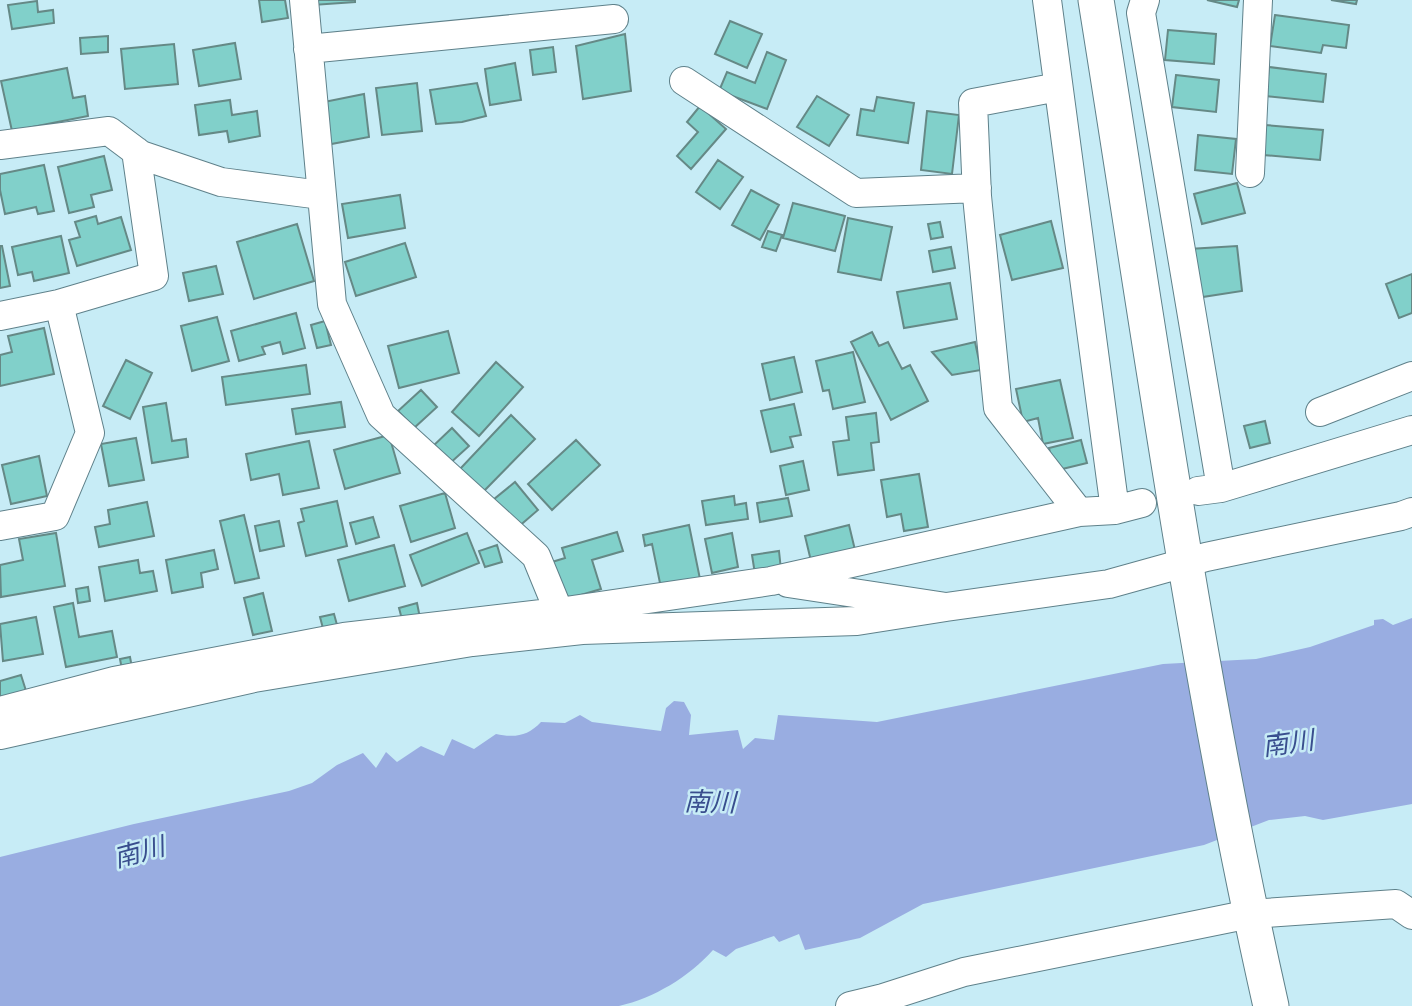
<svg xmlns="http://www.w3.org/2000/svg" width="1412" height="1006" font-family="Barlow,'Noto Sans JP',sans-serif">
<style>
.water{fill:#99ade1}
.building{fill:#81d0ca;stroke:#658986;stroke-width:2}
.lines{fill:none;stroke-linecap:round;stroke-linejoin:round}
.minor-casing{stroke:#5f818a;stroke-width:30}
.tertiary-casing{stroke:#5f818a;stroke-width:37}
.minor{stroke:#fff;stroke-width:28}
.tertiary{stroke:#fff;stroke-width:35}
.labels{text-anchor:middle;stroke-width:5;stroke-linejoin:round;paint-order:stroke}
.water-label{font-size:26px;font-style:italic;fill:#394e8e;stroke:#c7ecf6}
</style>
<rect width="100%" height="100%" fill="#c7ecf6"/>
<path class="water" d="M1412,618V804L1323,820L1305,816L1269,820L1204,845L923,904L860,938L805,950L799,934L779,942L774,936L736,949L726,957L713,950C689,977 654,998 619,1006H0V857L134,824L289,791L312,783L337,765L363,753L376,768L386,752L397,762L421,746L444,756L452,739L474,749L496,734C515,738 528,736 541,722L565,723L580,715L592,722L661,731L666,708L674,701L684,702L691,715L689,735L738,730L743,749L755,738L774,740L778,715L877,722L1163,664L1256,659L1310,647L1374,625V620L1383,619L1393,625Z"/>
<path class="building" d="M259,0H285L288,18L262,22Z
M313,0H355V2L313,5Z
M1207,0H1239L1237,7Z
M1331,0H1357L1356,4Z
M37,1L38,12L53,10L54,23L12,29L8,5Z
M1275,15L1349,25L1346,48L1323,45L1321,53L1270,46Z
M730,21L762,34L747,68L715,54Z
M1168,30L1216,34L1214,64L1165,60Z
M625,34L631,91L583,99L576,46Z
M108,36V52L81,54L80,38Z
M235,43L241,79L199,86L193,50Z
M174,44L178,84L125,89L121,49Z
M553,47L556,72L533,75L530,50Z
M767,52L786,60L767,109L719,91L727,72L755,83Z
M515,63L521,100L490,105L485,69Z
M1269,67L1326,74L1323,102L1266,96Z
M67,68L73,98L85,96L88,116L12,131L1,81Z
M1176,75L1219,80L1216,112L1172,107Z
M417,83L422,131L382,135L376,88Z
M477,83L486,116L462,122L436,124L430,90Z
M364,94L369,137L326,145L319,103Z
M817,96L849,115L829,146L797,127Z
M877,97L914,103L908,143L857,135L861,109L874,111Z
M230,100L232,115L257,111L260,136L229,142L227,131L199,135L195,105Z
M700,106L726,129L691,169L677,156L698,132L687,122Z
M927,111L959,115L952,174L921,170Z
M1265,125L1323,130L1320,160L1263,155Z
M1198,135L1236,139L1232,174L1195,170Z
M104,156L112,190L91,195L94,207L69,213L58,167Z
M718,160L743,177L720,209L696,192Z
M44,165L54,211L38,214L36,207L5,214L0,190V174Z
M1237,183L1245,213L1202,224L1194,194Z
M751,190L779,205L760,240L732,225Z
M400,195L405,228L348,238L342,204Z
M793,203L845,216L835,251L783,238Z
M96,216L98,224L121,217L131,250L77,266L69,240L80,237L75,222Z
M848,218L892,227L881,280L838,272Z
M1051,221L1063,268L1012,280L1000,235Z
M940,222L943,237L931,239L928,224Z
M297,224L314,281L254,299L237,242Z
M768,231L782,235L776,251L762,247Z
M61,236L69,273L34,281L32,272L18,275L12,247Z
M405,243L416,277L356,296L345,262Z
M0,246H2L10,286L0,288Z
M1237,246L1242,291L1196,298L1189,249Z
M951,247L955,268L933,272L929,251Z
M216,266L223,294L189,301L183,273Z
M1412,274V313L1399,318L1386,284Z
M950,283L957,319L904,328L897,292Z
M296,313L305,348L283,354L280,342L262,347L265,354L239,361L231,331Z
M217,317L229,361L192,371L181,326Z
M325,321L331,345L317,348L311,325Z
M44,328L54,374L0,386V355L12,352L8,336Z
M448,331L459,373L399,388L388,346Z
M872,332L879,346L888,342L902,369L910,365L928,401L891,420L851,342Z
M975,342L981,370L952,375L932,352Z
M853,352L865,402L833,409L829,390L823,391L816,361Z
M794,357L802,392L770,400L762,364Z
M126,360L152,373L130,419L103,406Z
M496,362L523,387L479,436L452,412Z
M306,365L310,394L226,405L222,377Z
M1060,380L1073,438L1043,444L1038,418L1023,422L1016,389Z
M421,390L437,407L414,428L398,411Z
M341,402L345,427L296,434L292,409Z
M166,403L172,441L186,439L188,457L152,463L143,407Z
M794,404L801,435L790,437L793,447L771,452L761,411Z
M876,413L879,442L871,443L874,470L838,475L833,442L849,440L846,417Z
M511,415L535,439L483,492L460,469Z
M1265,421L1270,443L1250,448L1244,426Z
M452,428L469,446L448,465L432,447Z
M389,435L400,473L345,489L334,450Z
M136,438L144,480L109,486L101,444Z
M576,440L600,465L552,510L528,484Z
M1081,440L1087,463L1054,471L1049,448Z
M309,441L319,488L283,495L279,474L251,480L246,454Z
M39,456L47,496L11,504L2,465Z
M803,461L809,490L786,495L780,466Z
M919,474L928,527L904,531L901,514L887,517L881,480Z
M515,482L538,510L517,528L493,500Z
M445,493L455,528L411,542L400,506Z
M734,496L735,505L746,503L748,519L706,525L702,501Z
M788,498L792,516L760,522L757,503Z
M337,501L347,546L306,556L298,523L304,521L301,509Z
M147,502L154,536L99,547L95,527L110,524L108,510Z
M244,515L259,578L235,583L220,521Z
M373,517L379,537L356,544L350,523Z
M279,521L284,546L260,551L255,526Z
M689,525L700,579L661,588L652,544L645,546L643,535Z
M849,525L855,550L811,561L805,536Z
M617,532L623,551L592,560L601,589L564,600L552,562L565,558L562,548Z
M56,533L65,586L1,597L0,565L23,560L19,539Z
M467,533L479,563L422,586L410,555Z
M732,533L738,567L712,573L705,539Z
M394,545L405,586L349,601L338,560Z
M497,545L502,562L485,567L479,551Z
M214,550L218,569L201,573L203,587L172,593L166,560Z
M779,551L781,570L755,574L752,555Z
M138,560L140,573L153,571L157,591L105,601L99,567Z
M88,587L90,601L78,603L76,589Z
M263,593L272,631L253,635L244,598Z
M73,603L79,637L112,631L117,657L66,667L54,607Z
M417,603L421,623L404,627L399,608Z
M334,614L339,632L325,636L320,617Z
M36,617L43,654L3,661L0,624Z
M130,657L133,673L123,675L120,659Z
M21,675L27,694L0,700V681Z"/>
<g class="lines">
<g class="minor-casing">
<path id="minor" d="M304,0L332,304L381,415L536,556L559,612
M1047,0L1115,510
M1145,0L1141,13L1221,488
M308,49L614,19
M684,81L856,193L977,188
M1058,87L973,103L977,196L998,408L1079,512
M0,145L109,131L141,155L221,182L321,195
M1250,173L1258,0
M0,316L59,304L154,276L136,151
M1320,412L1412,376
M1198,491L1221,488L1412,430
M0,526L55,516L90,433L59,304
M788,583L946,607L1109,584L1206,557L1401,516L1412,512
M0,711L114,681L344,637L559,612L771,581L1079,512L1115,510L1142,503
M0,735L254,678L472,642L582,630L857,621L946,607
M850,1006L883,998L964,972L1250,914L1396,904L1412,915"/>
</g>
<g class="tertiary-casing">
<path id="tertiary" d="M1096,0C1150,336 1196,674 1271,1006"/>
</g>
<use href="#minor" class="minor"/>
<use href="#tertiary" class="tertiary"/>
</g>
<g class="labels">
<g class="water-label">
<text transform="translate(1288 743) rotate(-8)" y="9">南川</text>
<text transform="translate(710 802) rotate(1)" y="9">南川</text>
<text transform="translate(139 852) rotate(-15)" y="9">南川</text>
</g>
</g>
</svg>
